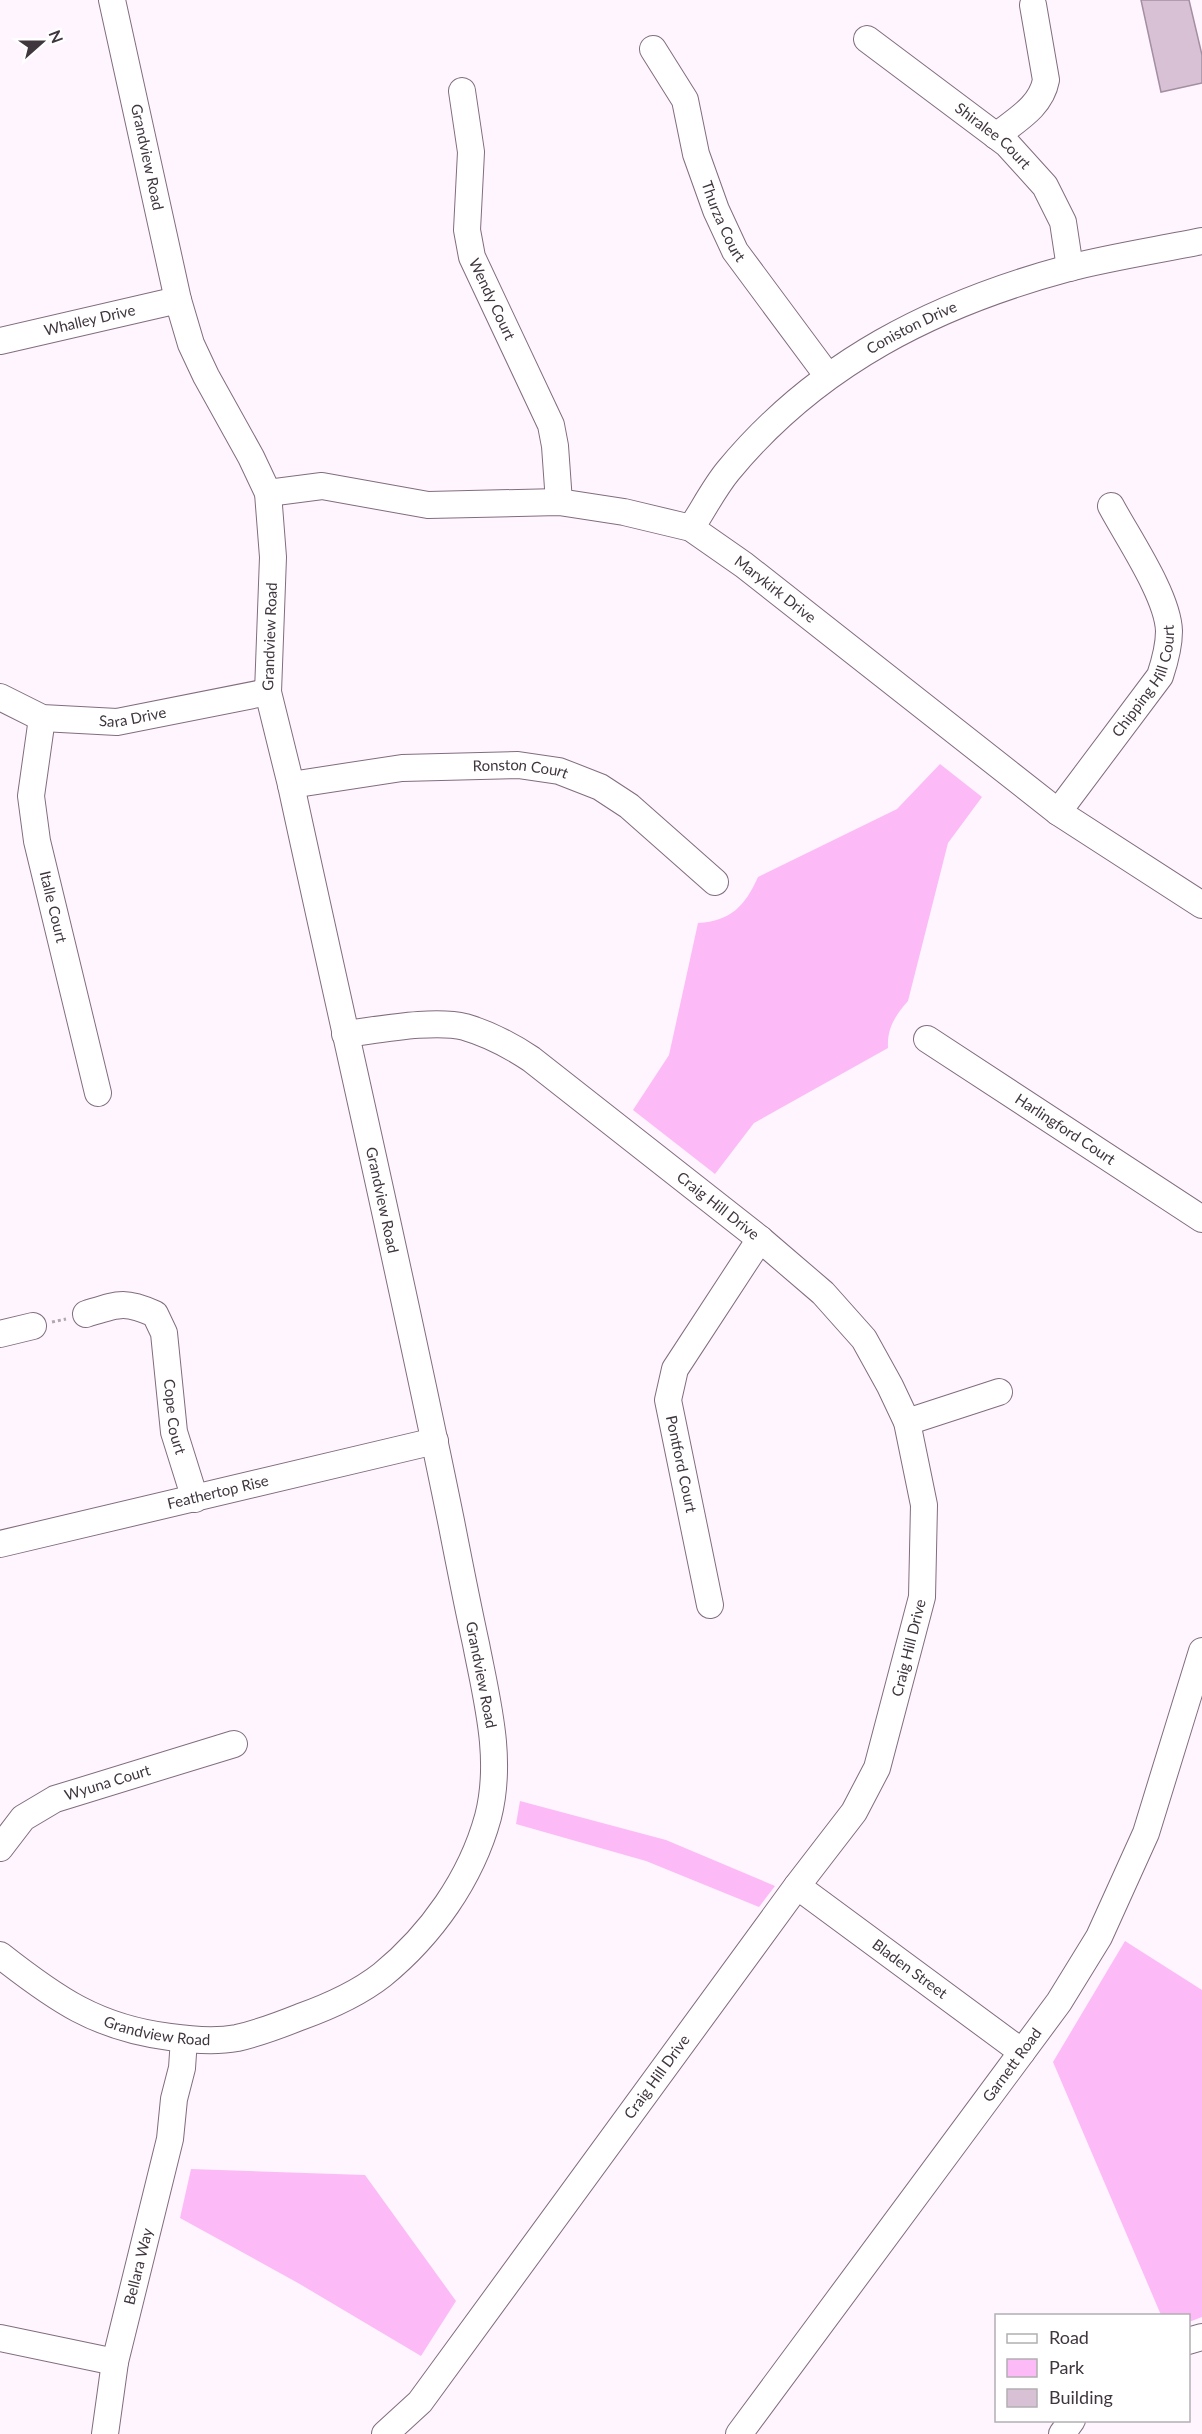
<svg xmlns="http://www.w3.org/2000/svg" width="1202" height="2434" font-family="Lato,sans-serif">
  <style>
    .green { fill: #fcbbf7 }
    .building { fill: #d8c1d5; stroke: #a48ea2; stroke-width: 1.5 }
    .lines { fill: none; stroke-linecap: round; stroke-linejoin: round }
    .minor-casing { stroke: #816d7f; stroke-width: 28 }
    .path { stroke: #b0a7af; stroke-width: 3; stroke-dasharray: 3 3; stroke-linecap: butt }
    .minor { stroke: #fff; stroke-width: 26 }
    .labels { text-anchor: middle; stroke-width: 6; stroke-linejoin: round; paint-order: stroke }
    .street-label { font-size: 15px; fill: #3f363e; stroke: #fff }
  </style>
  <rect width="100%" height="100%" fill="#fff5fe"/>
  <!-- green -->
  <path class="green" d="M 940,764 L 982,797 L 948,843 L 908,1001 C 895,1016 887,1028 888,1048 L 754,1123 L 715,1174 L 633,1110 L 669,1055 L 698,923 C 731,921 745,906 758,877 L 897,809 Z
    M 520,1801 L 666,1840 L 775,1886 L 759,1907 L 646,1861 L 516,1824 Z
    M 1125,1941 L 1202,1990 L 1202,2317 L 1189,2322 L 1188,2316 L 1161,2315 L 1053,2062 Z
    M 191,2169 L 365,2175 L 456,2301 L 421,2356 L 298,2283 L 180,2218 Z"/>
  <!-- building -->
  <path class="building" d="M 1141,0 L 1189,0 L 1202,55 L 1202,83 L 1161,92 Z"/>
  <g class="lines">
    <defs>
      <g id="minor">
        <path id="s1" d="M 867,39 L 1007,144 L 1045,186 L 1063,222 L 1070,268"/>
        <path id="s2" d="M 653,49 L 685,100 L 696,154 L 716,210 L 735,251 L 827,375"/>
        <path id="s3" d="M 462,91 L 471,152 L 467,230 L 472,257 L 551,425 L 555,446 L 559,502"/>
        <path d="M 996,136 C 1016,120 1041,107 1046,80 L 1033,5"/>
        <path id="s4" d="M 0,341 L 178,300"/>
        <path id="s5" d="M 268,493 L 322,486 L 428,505 L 559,502 L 624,512 L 691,528 L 744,565 L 1058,812 L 1202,905"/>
        <path id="s6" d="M 691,528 C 703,510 714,488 728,471 C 817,363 935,304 1069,268 C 1112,257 1158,250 1202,241"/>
        <path id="s7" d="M 0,697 L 42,718 L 117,722 L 268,692"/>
        <path id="s8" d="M 42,718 L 31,796 L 37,841 L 98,1093"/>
        <path id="s9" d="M 291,785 L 402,768 L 518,765 L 559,771 L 600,787 L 629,806 L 715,882"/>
        <path id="s10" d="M 1058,812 L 1160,676 C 1165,661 1169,647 1169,631 C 1168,596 1128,538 1111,506"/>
        <path id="s11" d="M 345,1034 C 378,1030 434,1019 465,1027 C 489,1034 510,1045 531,1059 L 760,1239 L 823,1293 L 864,1339 L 890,1386 L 907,1422 L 924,1505 L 922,1597 L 877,1768 L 854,1812 L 797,1886 L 420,2402 L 385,2434"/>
        <path id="s12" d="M 927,1039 L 1202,1219"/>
        <path id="s13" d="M 86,1314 C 118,1304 124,1300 155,1314 L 164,1333 L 174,1432 L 195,1499"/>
        <path d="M 0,1334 L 33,1326"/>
        <path d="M 907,1422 L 999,1392"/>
        <path id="s14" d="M 0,1544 L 435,1441"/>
        <path d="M 710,1605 L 668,1400 L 675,1369 L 760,1239"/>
        <path id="s15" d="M 0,1848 L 23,1818 L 55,1799 L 234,1744"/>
        <path id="s16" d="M 797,1886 L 1022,2052"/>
        <path id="s17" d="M 0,1955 C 56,1999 97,2028 170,2037 C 191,2040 216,2042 237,2038 C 259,2033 280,2025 300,2017 C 328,2007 359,1993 382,1975 C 431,1935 471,1879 488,1817 C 503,1759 487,1701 476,1644 C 467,1603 459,1562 451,1521 C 401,1275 344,1030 291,785 L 268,692 L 273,557 L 268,493 L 251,457 L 206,376 L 191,344 L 178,300 L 112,0"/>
        <path d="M 0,2338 L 115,2362"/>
        <path d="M 1188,2341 L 1202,2337"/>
        <path id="s18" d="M 105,2434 L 115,2362 L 170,2139 L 174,2099 L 182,2068 L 184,2039"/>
        <path id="s19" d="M 739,2434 L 1059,2002 L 1099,1937 L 1146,1833 L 1202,1651"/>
        <path d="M 1062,2434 L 1072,2420"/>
      </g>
    </defs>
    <!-- minor casing -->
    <use href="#minor" class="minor-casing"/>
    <!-- path -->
    <path class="path" d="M 52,1322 L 66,1319"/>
    <!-- minor -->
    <use href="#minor" class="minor"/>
  </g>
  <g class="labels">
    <!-- street labels -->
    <g class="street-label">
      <text dy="5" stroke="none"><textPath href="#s1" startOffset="159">Shiralee Court</textPath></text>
      <text transform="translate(147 157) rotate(78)" y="5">Grandview Road</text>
      <text dy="5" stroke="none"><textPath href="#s2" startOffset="188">Thurza Court</textPath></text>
      <text dy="5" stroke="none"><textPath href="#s3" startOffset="214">Wendy Court</textPath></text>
      <text dy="5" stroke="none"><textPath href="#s4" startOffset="92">Whalley Drive</textPath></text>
      <text dy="5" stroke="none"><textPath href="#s6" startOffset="303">Coniston Drive</textPath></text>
      <text dy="5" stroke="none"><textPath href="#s5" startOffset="532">Marykirk Drive</textPath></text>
      <text dy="5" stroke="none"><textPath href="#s17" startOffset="1816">Grandview Road</textPath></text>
      <text dy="5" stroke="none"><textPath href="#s10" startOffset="159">Chipping Hill Court</textPath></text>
      <text dy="5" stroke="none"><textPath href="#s7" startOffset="138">Sara Drive</textPath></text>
      <text dy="5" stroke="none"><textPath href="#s9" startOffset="231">Ronston Court</textPath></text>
      <text dy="5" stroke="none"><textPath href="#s8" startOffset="192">Italle Court</textPath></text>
      <text dy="5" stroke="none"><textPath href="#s12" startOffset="165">Harlingford Court</textPath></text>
      <text transform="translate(382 1200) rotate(78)" y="5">Grandview Road</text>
      <text dy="5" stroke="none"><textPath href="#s11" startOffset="432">Craig Hill Drive</textPath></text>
      <text dy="5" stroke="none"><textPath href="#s13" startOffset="177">Cope Court</textPath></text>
      <text transform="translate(681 1464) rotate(78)" y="5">Pontford Court</text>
      <text dy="5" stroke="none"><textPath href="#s14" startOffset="224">Feathertop Rise</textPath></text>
      <text transform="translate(909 1648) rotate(-76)" y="5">Craig Hill Drive</text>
      <text transform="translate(481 1675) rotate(79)" y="5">Grandview Road</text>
      <text dy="5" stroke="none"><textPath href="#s15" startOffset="130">Wyuna Court</textPath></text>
      <text dy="5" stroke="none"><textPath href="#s16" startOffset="140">Bladen Street</textPath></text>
      <text dy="5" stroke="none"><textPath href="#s17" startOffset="178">Grandview Road</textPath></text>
      <text dy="5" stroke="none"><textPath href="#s19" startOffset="459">Garnett Road</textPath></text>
      <text transform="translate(657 2077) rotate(-54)" y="5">Craig Hill Drive</text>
      <text dy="5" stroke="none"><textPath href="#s18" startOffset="171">Bellara Way</textPath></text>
    </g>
  </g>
  <!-- legend -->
  <rect x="995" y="2314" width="195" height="108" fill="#ffffff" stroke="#b2afb2" stroke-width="1.5"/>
  <rect x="1007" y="2334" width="30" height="9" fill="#ffffff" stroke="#b2afb2" stroke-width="1.5"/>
  <text x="1049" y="2344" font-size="18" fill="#3f363e">Road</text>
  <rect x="1007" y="2359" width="30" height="18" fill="#fcbbf7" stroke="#b2afb2" stroke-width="1.5"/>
  <text x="1049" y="2374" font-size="18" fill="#3f363e">Park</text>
  <rect x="1007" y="2389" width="30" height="18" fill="#d8c1d5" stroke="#b2afb2" stroke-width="1.5"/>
  <text x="1049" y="2404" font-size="18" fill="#3f363e">Building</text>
  <!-- north arrow -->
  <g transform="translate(42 42) rotate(69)" stroke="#ffffff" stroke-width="4.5" paint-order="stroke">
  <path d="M0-4.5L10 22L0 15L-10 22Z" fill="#3f363e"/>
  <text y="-9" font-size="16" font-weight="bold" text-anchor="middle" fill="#3f363e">N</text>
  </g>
</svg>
